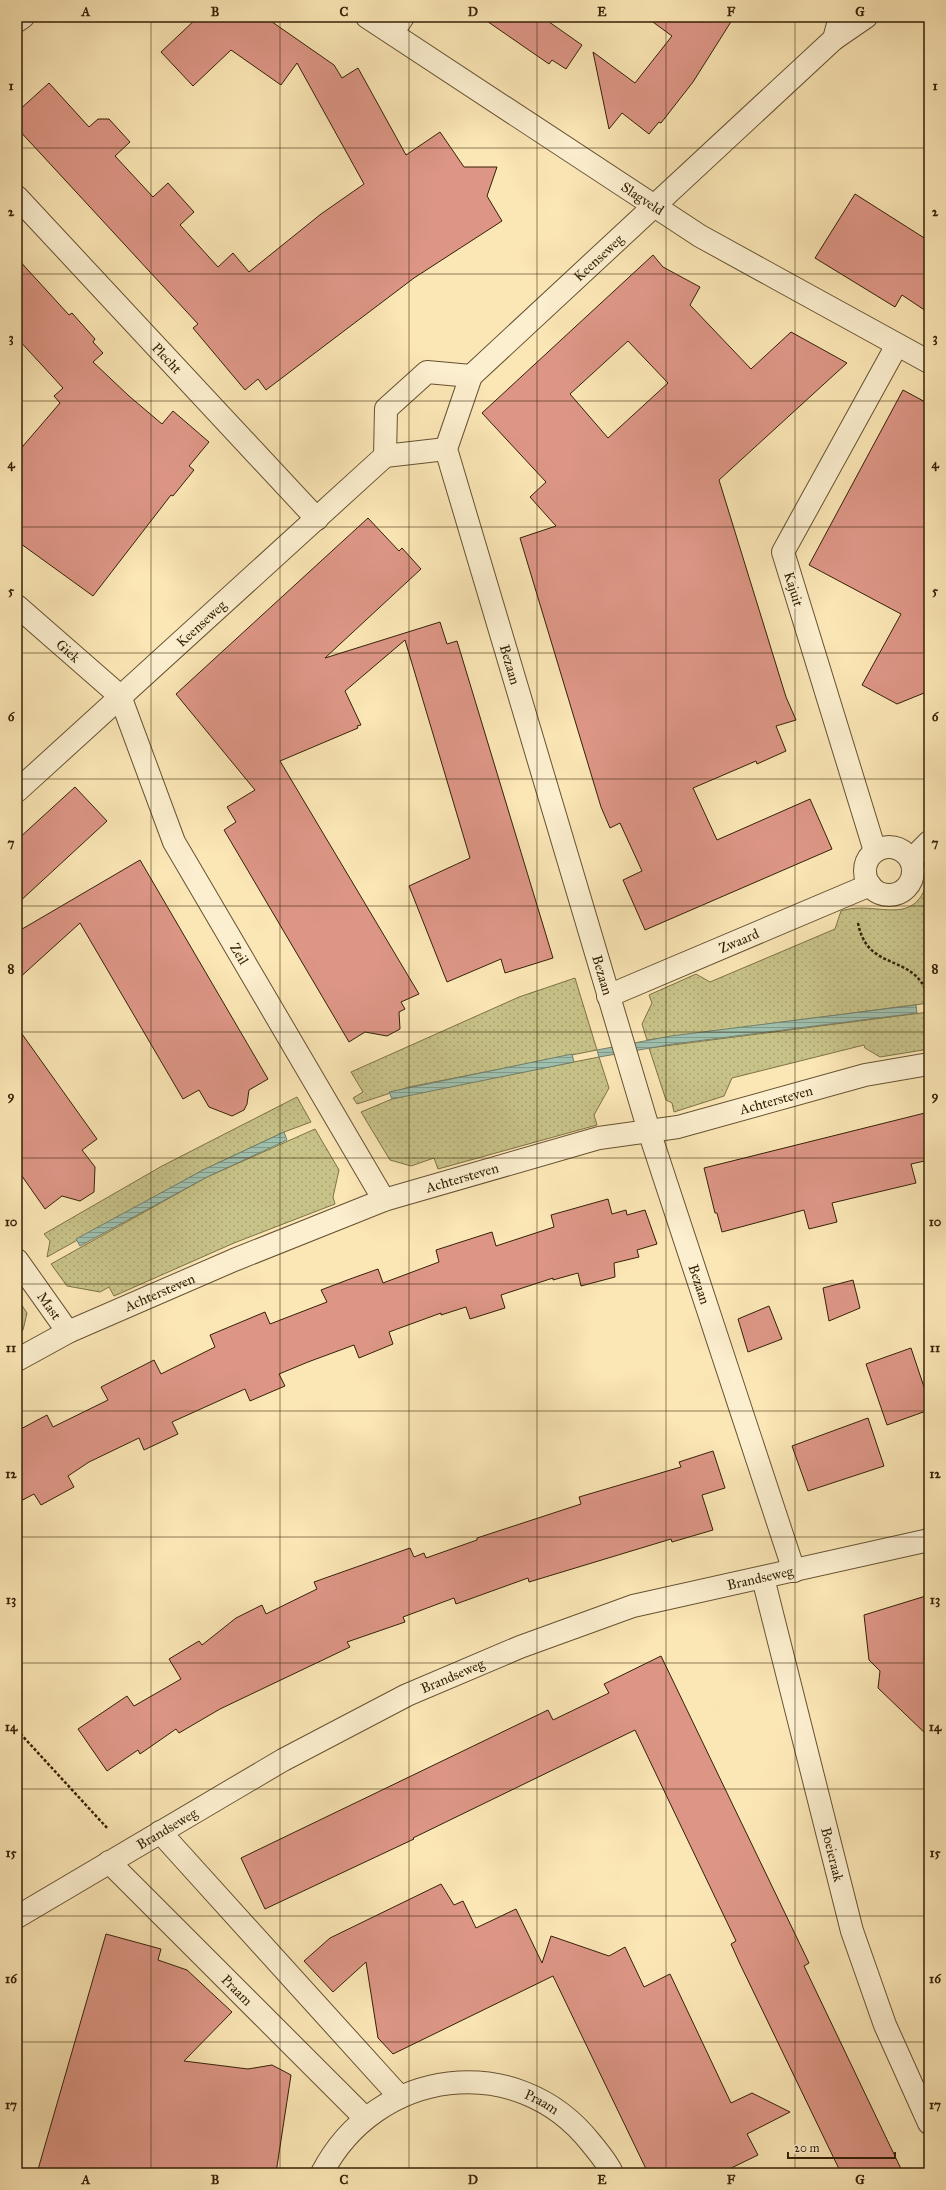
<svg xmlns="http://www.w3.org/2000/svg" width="946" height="2190" font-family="'IM FELL Great Primer',serif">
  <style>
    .grass { fill: url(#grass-dots); stroke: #7e7247 }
    .water { fill: url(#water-rules); stroke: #74806b }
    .building { fill: #dd9686; stroke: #342106; fill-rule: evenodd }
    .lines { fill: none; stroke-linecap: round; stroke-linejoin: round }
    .minor-casing { stroke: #665232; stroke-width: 24 }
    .path { stroke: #342106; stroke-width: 2.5; stroke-dasharray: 3 2; stroke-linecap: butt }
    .minor { stroke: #fcefcf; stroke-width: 22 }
    .grid { fill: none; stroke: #342106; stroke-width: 1; stroke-opacity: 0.55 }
    .labels { text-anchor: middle; stroke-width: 3; stroke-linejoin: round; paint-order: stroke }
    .street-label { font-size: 14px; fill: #342106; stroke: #fcefcf }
    .neatline { fill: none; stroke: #342106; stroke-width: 1.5 }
    .grid-label { font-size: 13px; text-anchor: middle; font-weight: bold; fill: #342106 }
  </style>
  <defs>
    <pattern id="grass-dots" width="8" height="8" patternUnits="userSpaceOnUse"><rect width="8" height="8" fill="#c7c288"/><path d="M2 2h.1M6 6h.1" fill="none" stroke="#aca674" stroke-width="1.8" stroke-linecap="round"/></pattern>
    <pattern id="water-rules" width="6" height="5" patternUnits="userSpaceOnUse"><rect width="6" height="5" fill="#9fc0ae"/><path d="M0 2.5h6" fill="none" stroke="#829c8c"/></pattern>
  </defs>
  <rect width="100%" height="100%" fill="#fbe6b5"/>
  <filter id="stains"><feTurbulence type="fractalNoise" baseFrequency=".005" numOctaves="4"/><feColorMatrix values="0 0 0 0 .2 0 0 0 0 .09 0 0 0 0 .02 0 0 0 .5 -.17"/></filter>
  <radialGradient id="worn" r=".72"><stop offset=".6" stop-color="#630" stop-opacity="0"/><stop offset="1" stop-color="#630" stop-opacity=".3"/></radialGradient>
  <!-- grass -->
  <path class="grass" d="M 929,875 L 929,1003 L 647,1040 L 642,1024 L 652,1003 L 649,995 L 696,974 L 710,982 L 835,929 L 841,911 C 877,899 917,932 929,875 Z
    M 575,978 L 597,1050 L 409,1087 L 357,1104 L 353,1098 L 363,1092 L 351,1072 L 519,997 Z
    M 929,1012 L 929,1049 L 880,1057 L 865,1048 L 864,1045 L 732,1078 L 724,1096 L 674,1112 L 672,1103 L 666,1100 L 649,1048 Z
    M 599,1057 L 609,1088 L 594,1115 L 597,1125 L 438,1169 L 434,1158 L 411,1166 L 390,1160 L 361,1112 L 392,1099 L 412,1094 Z
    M 297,1097 L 311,1122 L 284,1132 L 203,1170 L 47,1257 L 50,1241 L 44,1234 L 162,1166 Z
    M 315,1129 L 339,1170 L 333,1197 L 335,1204 L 234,1243 L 114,1296 L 109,1287 L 100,1292 L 67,1286 L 51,1264 L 207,1177 Z
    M 17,1298 L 27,1313 L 23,1330 L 17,1332 Z"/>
  <!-- water -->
  <path class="water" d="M 916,1005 L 917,1013 L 673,1044 L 599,1057 L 597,1050 L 671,1036 Z
    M 572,1054 L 574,1062 L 392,1099 L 389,1092 Z
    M 284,1132 L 287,1140 L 207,1177 L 80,1246 L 76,1239 L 203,1170 Z"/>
  <!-- building -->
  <path class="building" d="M 198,17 L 265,17 L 334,65 L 342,78 L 358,68 L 406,155 L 440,132 L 464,167 L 497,167 L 487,196 L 502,221 L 414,278 L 266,390 L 258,379 L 245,390 L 193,328 L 198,324 L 17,128 L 17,112 L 49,83 L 89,127 L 98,119 L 109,119 L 130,142 L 115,156 L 153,197 L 168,183 L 194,212 L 180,225 L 218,267 L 233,253 L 249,272 L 321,214 L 364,184 L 297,63 L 281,85 L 231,50 L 193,86 L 161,52 Z
    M 481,17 L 542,17 L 582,45 L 566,69 L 552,60 L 549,64 Z
    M 646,17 L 734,17 L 693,82 L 661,123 L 659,122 L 649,134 L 622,113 L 609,129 L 593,52 L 635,83 L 672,36 Z
    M 855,194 L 929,241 L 929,313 L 902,295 L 895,307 L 815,258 Z
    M 653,255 L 663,267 L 700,287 L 690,305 L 751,369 L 791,332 L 847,363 L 719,480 L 786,697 L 796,720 L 776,726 L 786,751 L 757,764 L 756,761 L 693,788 L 717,840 L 810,799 L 832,849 L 645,930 L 623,880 L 642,871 L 620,823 L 610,828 L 601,807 L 520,538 L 556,526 L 530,497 L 546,482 L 482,413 ZM 628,341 L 668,383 L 608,438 L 570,394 Z
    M 17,258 L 69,315 L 72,313 L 95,339 L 93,342 L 103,353 L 93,362 L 129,396 L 162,424 L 173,411 L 209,442 L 189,466 L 194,470 L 173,496 L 171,495 L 93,596 L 17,541 L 17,453 L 60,403 L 54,396 L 63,388 L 17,338 Z
    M 903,390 L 929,404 L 929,691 L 897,704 L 862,685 L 901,614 L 809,565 Z
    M 368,518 L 399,551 L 402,548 L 421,569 L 325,658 L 440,622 L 447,644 L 457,641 L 553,958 L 505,973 L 501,959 L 447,982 L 409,886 L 470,858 L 405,640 L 345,691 L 361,725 L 357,726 L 358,728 L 280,761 L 419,994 L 401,1002 L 405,1009 L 399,1012 L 400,1029 L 387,1036 L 365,1032 L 349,1042 L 224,830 L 236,822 L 227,807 L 255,790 L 176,694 Z
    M 75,787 L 107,821 L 17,904 L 17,840 Z
    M 140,860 L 268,1079 L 249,1090 L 247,1104 L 244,1110 L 232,1116 L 209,1107 L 199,1090 L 183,1099 L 80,923 L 17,980 L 17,932 Z
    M 17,1027 L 97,1139 L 82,1150 L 95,1167 L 94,1192 L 80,1201 L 62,1196 L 45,1209 L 17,1169 Z
    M 929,1112 L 929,1160 L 911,1164 L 916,1183 L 832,1203 L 837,1222 L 809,1229 L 804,1210 L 722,1232 L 717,1213 L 715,1213 L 704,1168 Z
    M 608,1199 L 612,1214 L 626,1210 L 627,1215 L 645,1210 L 657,1244 L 637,1250 L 639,1257 L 614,1263 L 615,1277 L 581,1286 L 578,1273 L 553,1280 L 553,1278 L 501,1295 L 505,1308 L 470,1319 L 466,1307 L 441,1315 L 441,1313 L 389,1332 L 393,1344 L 359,1358 L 354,1345 L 308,1362 L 279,1374 L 285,1386 L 250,1401 L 245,1389 L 172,1422 L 178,1434 L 144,1450 L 139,1438 L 89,1462 L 68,1476 L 74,1487 L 41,1505 L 34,1494 L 17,1503 L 17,1431 L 47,1415 L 53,1427 L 108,1400 L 101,1387 L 154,1360 L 161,1374 L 215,1347 L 210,1335 L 265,1312 L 270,1324 L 327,1302 L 321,1290 L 350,1279 L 378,1269 L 383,1283 L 439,1262 L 436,1250 L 492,1232 L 496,1246 L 554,1227 L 551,1215 Z
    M 853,1280 L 860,1308 L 829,1321 L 823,1288 Z
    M 769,1306 L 782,1339 L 748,1352 L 738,1319 Z
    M 911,1348 L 929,1402 L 929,1410 L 887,1425 L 866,1364 Z
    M 868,1418 L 884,1466 L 808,1491 L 792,1446 Z
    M 713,1451 L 725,1488 L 702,1495 L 713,1530 L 672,1542 L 671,1539 L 529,1582 L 528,1578 L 456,1604 L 454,1598 L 403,1617 L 405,1622 L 347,1642 L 350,1647 L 220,1709 L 179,1733 L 176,1729 L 140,1754 L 138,1750 L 107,1771 L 78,1729 L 127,1696 L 134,1706 L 181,1679 L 169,1659 L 199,1641 L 202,1645 L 236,1618 L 262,1605 L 266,1614 L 317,1589 L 314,1582 L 410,1548 L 414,1557 L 424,1553 L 426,1558 L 477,1540 L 477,1538 L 581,1504 L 579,1497 L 681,1467 L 679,1462 Z
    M 929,1595 L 929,1737 L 878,1688 L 880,1671 L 869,1660 L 864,1615 Z
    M 661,1656 L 809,1963 L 804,1966 L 903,2173 L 841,2173 L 740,1964 L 731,1944 L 736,1941 L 635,1730 L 413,1838 L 414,1839 L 265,1909 L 241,1858 L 548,1710 L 553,1720 L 609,1693 L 604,1684 Z
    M 441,1884 L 454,1905 L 463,1901 L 476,1928 L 516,1909 L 542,1963 L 551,1936 L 609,1956 L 625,1947 L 644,1987 L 670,1974 L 731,2103 L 752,2093 L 790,2112 L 747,2134 L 758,2155 L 721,2173 L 648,2173 L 553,1976 L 393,2054 L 378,2038 L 366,1962 L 333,1992 L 304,1961 L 330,1938 Z
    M 106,1934 L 161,1949 L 158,1960 L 187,1970 L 232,2012 L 184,2061 L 248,2069 L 272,2065 L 291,2075 L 276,2173 L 37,2173 Z"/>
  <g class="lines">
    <defs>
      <g id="minor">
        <path id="s1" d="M 367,17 L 700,236 L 929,362"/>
        <path d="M 17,21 L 23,17"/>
        <path d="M 392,33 L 403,17"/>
        <path d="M 834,39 L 866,17"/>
        <path id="s2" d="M 17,197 L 317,519"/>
        <path id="s3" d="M 471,376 L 446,449 L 649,1131 L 794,1571"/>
        <path d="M 385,456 L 446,449"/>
        <path id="s4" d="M 17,606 L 120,696 L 174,842 L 384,1200"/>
        <path id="s5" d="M 17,791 L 385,456 L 386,409 L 427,372 L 471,376 L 834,39 L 840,17"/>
        <circle cx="889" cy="871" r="24"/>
        <path d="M 875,851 L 783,552 L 897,345"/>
        <path d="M 911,860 L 929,842"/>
        <path id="s6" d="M 608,996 L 870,885"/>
        <path id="s7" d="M 17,1260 L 68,1332"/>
        <path id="s8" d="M 17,1360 L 68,1332 L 234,1260 L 384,1200 L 599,1138 L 678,1127 L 865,1075 L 929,1064"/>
        <path id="s9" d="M 763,1578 L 852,1931 L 885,2025 L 929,2123"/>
        <path d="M 160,1832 L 399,2096"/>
        <path id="s10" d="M 109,1862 L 365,2118"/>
        <path id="s11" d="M 17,1917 L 283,1760 L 407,1695 L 520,1647 L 633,1606 L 929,1540"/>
        <path id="s12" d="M 322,2173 C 376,2068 517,2049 591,2143 C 599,2153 607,2162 612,2173"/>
      </g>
    </defs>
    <!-- minor casing -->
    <use href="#minor" class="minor-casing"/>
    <!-- path -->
    <path class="path" d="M 858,923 C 867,970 907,954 925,988 C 928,995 928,1005 929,1012
      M 17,1730 L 108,1829"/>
    <!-- minor -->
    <use href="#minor" class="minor"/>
  </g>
  <!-- grid -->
  <path class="grid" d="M 151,17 L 151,2173M 280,17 L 280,2173M 409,17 L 409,2173M 537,17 L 537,2173M 666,17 L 666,2173M 795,17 L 795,2173M 17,148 L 929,148M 17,274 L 929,274M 17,401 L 929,401M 17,527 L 929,527M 17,653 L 929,653M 17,779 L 929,779M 17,906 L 929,906M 17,1032 L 929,1032M 17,1158 L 929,1158M 17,1284 L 929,1284M 17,1411 L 929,1411M 17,1537 L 929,1537M 17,1663 L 929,1663M 17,1789 L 929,1789M 17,1916 L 929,1916M 17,2042 L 929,2042"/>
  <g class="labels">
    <!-- street labels -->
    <g class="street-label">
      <text dy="5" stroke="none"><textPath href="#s1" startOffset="330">Slagveld</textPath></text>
      <text dy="5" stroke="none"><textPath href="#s5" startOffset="818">Keenseweg</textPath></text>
      <text dy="5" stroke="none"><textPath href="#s2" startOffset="220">Plecht</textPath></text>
      <text transform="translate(794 589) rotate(73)" y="5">Kajuit</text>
      <text dy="5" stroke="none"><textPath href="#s5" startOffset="249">Keenseweg</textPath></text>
      <text dy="5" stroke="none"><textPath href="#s4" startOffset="68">Giek</textPath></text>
      <text dy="5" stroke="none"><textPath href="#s3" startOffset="302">Bezaan</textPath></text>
      <text dy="5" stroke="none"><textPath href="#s6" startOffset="142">Zwaard</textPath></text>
      <text dy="5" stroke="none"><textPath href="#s4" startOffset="422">Zeil</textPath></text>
      <text dy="5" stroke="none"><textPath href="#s3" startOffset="626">Bezaan</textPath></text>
      <text dy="5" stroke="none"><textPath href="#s8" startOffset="806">Achtersteven</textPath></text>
      <text dy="5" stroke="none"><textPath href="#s8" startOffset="482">Achtersteven</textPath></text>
      <text dy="5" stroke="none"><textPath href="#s3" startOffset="950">Bezaan</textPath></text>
      <text dy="5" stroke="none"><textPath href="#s8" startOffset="158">Achtersteven</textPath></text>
      <text dy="5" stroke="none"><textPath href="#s7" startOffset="56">Mast</textPath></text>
      <text dy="5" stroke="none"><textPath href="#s11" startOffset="822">Brandseweg</textPath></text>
      <text dy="5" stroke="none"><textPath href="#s11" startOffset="498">Brandseweg</textPath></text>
      <text dy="5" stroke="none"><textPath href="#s11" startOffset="174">Brandseweg</textPath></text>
      <text dy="5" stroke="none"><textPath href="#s9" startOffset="285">Boeieraak</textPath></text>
      <text dy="5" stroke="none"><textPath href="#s10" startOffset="181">Praam</textPath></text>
      <text dy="5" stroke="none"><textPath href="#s12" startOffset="258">Praam</textPath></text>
    </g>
  </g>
  <!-- margin -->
  <rect width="946" height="2190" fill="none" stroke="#fbe6b5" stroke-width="44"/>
  <!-- scale -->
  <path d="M788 2152v6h107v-6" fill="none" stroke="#342106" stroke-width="2"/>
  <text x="794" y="2152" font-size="12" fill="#342106" stroke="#fcefcf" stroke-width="3" paint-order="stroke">20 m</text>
  <rect x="22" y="22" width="902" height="2146" class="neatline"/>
  <g class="grid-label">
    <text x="86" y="16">A</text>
    <text x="215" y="16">B</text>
    <text x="344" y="16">C</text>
    <text x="473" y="16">D</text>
    <text x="602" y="16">E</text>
    <text x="731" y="16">F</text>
    <text x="860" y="16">G</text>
    <text x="11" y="90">1</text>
    <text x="935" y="90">1</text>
    <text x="11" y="216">2</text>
    <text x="935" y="216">2</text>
    <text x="11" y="342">3</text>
    <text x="935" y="342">3</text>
    <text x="11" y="468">4</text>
    <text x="935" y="468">4</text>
    <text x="11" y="595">5</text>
    <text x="935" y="595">5</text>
    <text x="11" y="721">6</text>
    <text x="935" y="721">6</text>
    <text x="11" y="847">7</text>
    <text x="935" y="847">7</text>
    <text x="11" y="973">8</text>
    <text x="935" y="973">8</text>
    <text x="11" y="1100">9</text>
    <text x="935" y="1100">9</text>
    <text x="11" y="1226">10</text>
    <text x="935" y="1226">10</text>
    <text x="11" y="1352">11</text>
    <text x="935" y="1352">11</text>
    <text x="11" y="1478">12</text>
    <text x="935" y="1478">12</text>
    <text x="11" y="1604">13</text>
    <text x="935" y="1604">13</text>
    <text x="11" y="1731">14</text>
    <text x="935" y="1731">14</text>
    <text x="11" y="1857">15</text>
    <text x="935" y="1857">15</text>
    <text x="11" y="1983">16</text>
    <text x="935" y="1983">16</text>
    <text x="11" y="2109">17</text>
    <text x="935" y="2109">17</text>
    <text x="86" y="2184">A</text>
    <text x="215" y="2184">B</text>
    <text x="344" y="2184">C</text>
    <text x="473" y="2184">D</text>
    <text x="602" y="2184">E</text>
    <text x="731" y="2184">F</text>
    <text x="860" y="2184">G</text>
  </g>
  <rect width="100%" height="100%" filter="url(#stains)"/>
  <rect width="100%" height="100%" fill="url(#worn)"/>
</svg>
